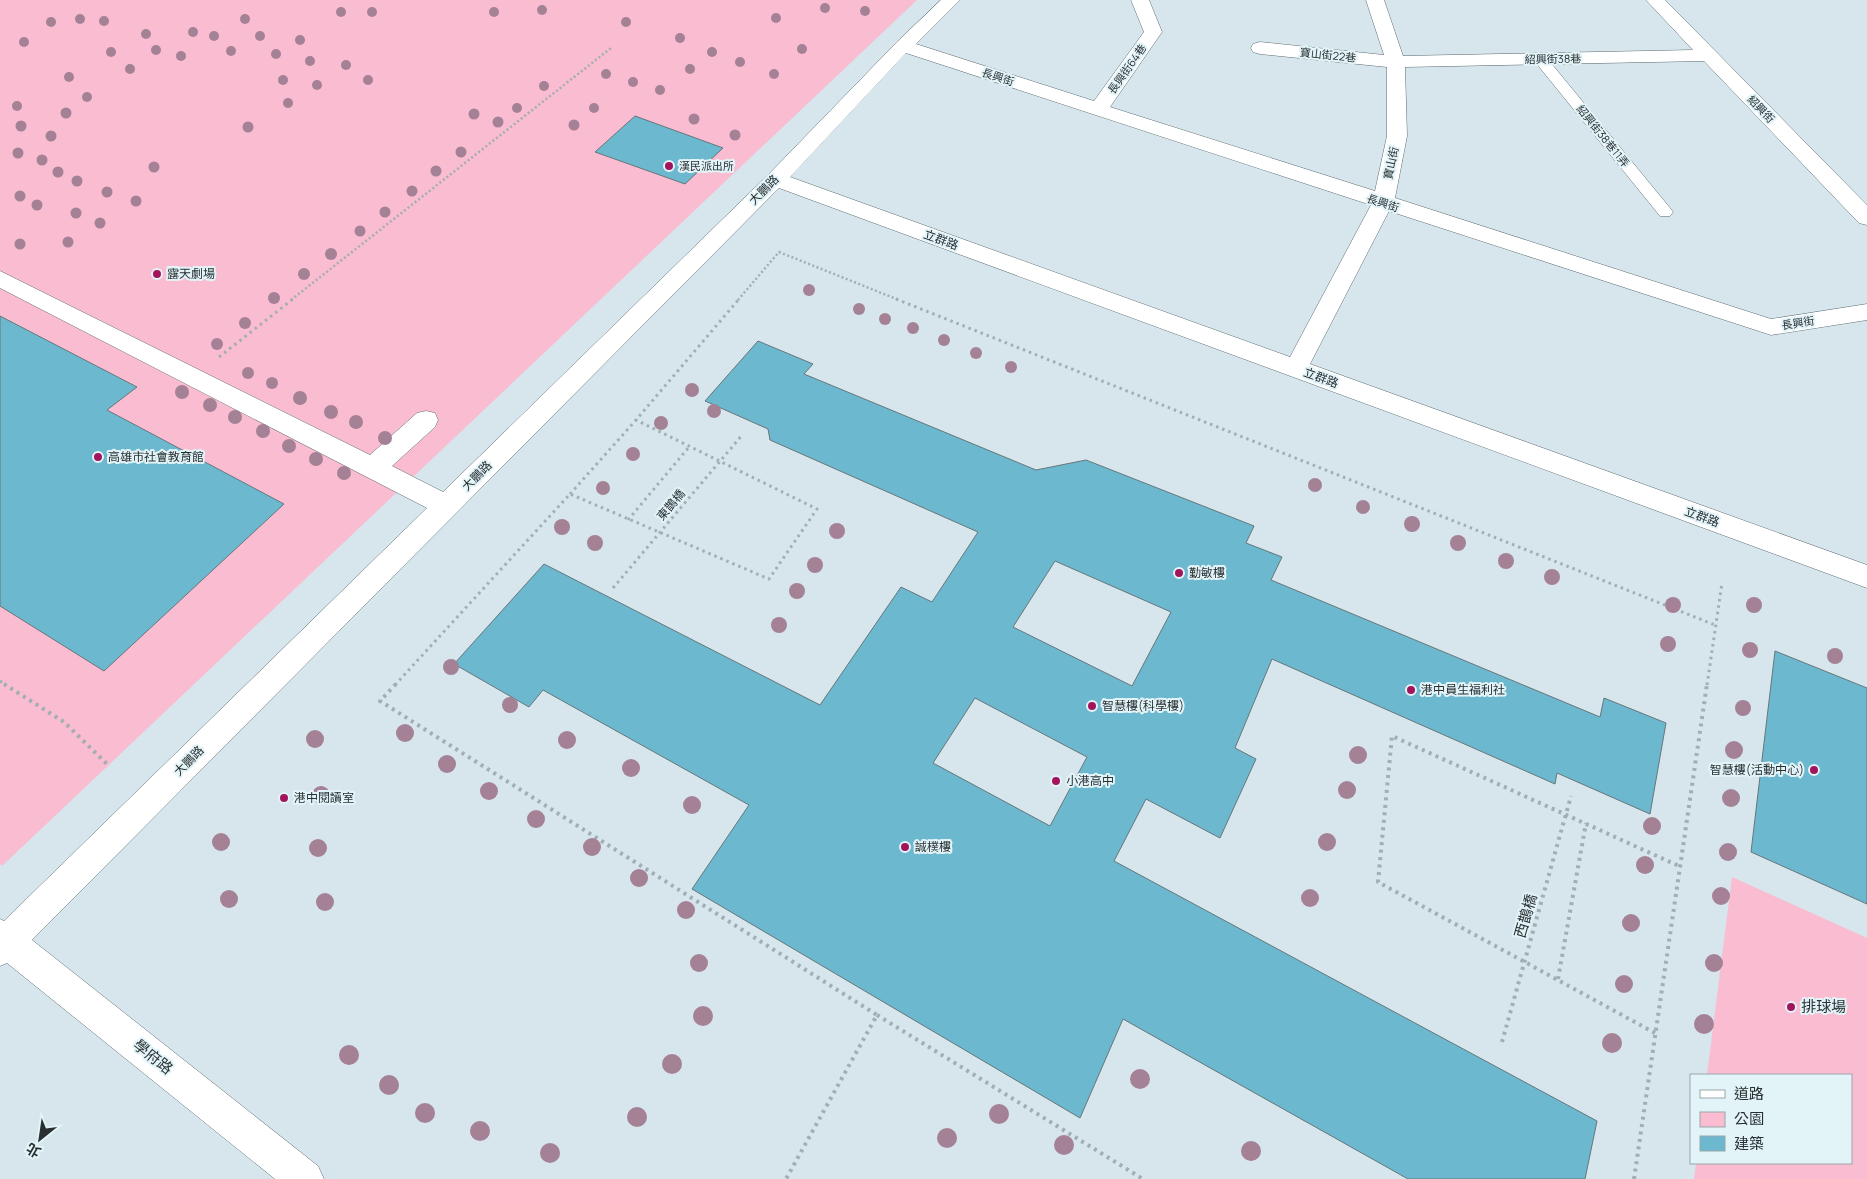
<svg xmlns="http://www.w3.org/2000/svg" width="1867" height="1179" font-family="Manrope,'Noto Sans TC',sans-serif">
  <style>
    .green { fill: #f9bcd0 }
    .building { fill: #6bb8cf; stroke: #67767b; fill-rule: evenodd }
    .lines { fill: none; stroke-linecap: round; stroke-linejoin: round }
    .lane-casing { stroke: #5e6d72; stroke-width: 1 }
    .street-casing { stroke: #5e6d72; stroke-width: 1 }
    .path-far2 { stroke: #a1aeb3; stroke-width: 2.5; stroke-dasharray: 2 2.5; stroke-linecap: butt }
    .path-far1 { stroke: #a1aeb3; stroke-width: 3; stroke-dasharray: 2.5 4; stroke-linecap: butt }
    .path { stroke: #a1aeb3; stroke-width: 4; stroke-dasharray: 3 4.5; stroke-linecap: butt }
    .lane { fill: #fff; fill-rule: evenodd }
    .street { fill: #fff; fill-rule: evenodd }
    .path-bridge-far1 { stroke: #a1aeb3; stroke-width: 3; stroke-dasharray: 2.5 4; stroke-linecap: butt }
    .path-bridge { stroke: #a1aeb3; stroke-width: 4; stroke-dasharray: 3 4.5; stroke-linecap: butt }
    .tree { fill: #a48195 }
    .poi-dot { fill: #a2155d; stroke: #e3f4f9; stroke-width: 2 }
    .labels { text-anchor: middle; stroke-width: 4; stroke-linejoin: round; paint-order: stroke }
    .far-street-label { font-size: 11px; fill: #293032; stroke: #e3f4f9 }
    .far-poi-label { font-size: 11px; fill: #293032; stroke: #e3f4f9; text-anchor: start }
    .street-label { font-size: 12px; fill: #293032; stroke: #e3f4f9 }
    .poi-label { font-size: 12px; fill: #293032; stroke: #e3f4f9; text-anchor: start }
    .near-street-label { font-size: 15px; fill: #293032; stroke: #e3f4f9 }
    .near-poi-label { font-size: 15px; fill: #293032; stroke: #e3f4f9; text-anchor: start }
  </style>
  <rect width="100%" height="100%" fill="#d6e6ec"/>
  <!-- green -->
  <path class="green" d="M 0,0 L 917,0 L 2,866 L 0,864 Z
    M 1732,877 L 1867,938 L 1867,1179 L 1694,1179 L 1696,1163 L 1851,1163 L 1851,1075 L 1707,1075 Z"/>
  <!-- building -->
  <path class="building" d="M 635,116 L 723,148 L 685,184 L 595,152 Z
    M 0,316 L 137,387 L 107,410 L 284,504 L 104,671 L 0,606 Z
    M 758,341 L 813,364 L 804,374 L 1036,470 L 1086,460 L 1254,526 L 1246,543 L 1282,557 L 1271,580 L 1600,717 L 1604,698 L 1666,723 L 1650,814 L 1557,773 L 1555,784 L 1272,659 L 1235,748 L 1256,759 L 1220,838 L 1146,799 L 1114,861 L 1597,1121 L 1585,1179 L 1408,1179 L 1123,1019 L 1080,1118 L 692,889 L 749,805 L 543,690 L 529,707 L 454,664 L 544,564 L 820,705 L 901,587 L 932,602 L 978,532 L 770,440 L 768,429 L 705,401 ZM 1055,561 L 1171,612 L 1132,686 L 1013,627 ZM 975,698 L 1087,757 L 1050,826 L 933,763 Z
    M 1775,651 L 1867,688 L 1867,904 L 1751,852 Z"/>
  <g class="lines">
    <defs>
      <path id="lane" d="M 1541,56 L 1546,57 L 1670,208 L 1673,212 L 1670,216 L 1660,216 L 1536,63 L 1534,60 Z"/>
      <path id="street" d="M 941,0 L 960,0 L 916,44 L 1094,101 L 1144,32 L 1131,0 L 1149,0 L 1162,32 L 1110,107 L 1375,191 L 1387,136 L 1387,67 L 1260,54 L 1253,52 L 1251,48 L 1253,44 L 1260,42 L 1384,55 L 1366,0 L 1384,0 L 1403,56 L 1693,50 L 1646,0 L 1665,0 L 1867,205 L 1867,225 L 1859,223 L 1704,61 L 1405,67 L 1407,136 L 1395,198 L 1771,319 L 1867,304 L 1867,320 L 1771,335 L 1389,211 L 1310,364 L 1867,565 L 1867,588 L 779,188 L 32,940 L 318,1166 L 324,1179 L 275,1179 L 7,963 L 0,966 L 0,919 L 4,921 L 427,508 L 0,288 L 0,271 L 370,455 L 417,413 L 426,411 L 435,413 L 438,420 L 435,427 L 392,466 L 443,492 L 769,174 L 897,42 ZM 906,53 L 1371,205 L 1290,357 L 790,177 Z"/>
    </defs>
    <!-- lane casing -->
    <use href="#lane" class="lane-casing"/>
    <!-- street casing -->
    <use href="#street" class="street-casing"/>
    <!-- path-far2 -->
    <path class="path-far2" d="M 291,300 L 611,48
      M 738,300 L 779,252 L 899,300"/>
    <!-- path-far1 -->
    <path class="path-far1" d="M 896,299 L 1715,625
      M 219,357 L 293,299
      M 570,494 L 636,420
      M 628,520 L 689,447
      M 0,681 L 6,685
      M 395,685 L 570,494 L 769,579 L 817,509 L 636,420 L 739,299
      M 1707,685 L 1722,583"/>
    <!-- path -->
    <path class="path" d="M 4,684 L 64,722 L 108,765
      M 396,684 L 380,701 L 877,1015 L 786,1179
      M 1558,979 L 1586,823
      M 877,1015 L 1143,1179
      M 1655,1033 L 1378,882 L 1392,736 L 1679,866
      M 1634,1179 L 1707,684"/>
    <!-- lane -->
    <use href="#lane" class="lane"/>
    <!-- street -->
    <use href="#street" class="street"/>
    <!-- path-bridge-far1 -->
    <path class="path-bridge-far1" d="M 613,588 L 743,434"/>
    <!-- path-bridge -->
    <path class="path-bridge" d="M 1502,1042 L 1571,796"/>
  </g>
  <!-- trees -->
  <g class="tree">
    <circle cx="825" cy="8" r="5"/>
    <circle cx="542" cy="10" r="5"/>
    <circle cx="865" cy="11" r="5"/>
    <circle cx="341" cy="12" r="5"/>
    <circle cx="372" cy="12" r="5"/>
    <circle cx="494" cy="12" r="5"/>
    <circle cx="776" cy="18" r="5"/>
    <circle cx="80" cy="19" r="5"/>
    <circle cx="245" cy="19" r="5"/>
    <circle cx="104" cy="21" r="5"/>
    <circle cx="51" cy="22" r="5"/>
    <circle cx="626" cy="22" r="5"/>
    <circle cx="193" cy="32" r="5"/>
    <circle cx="146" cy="34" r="5"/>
    <circle cx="214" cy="36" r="5"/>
    <circle cx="260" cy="36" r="5"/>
    <circle cx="680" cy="38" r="5"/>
    <circle cx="300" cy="40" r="5"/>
    <circle cx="24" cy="42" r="5"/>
    <circle cx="802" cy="49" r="5"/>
    <circle cx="156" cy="50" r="5"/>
    <circle cx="231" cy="51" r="5"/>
    <circle cx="111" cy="52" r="5"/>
    <circle cx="712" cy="52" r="5"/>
    <circle cx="276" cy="54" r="5"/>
    <circle cx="181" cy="56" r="5"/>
    <circle cx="310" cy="61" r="5"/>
    <circle cx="740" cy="62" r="5"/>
    <circle cx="346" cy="65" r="5"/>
    <circle cx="130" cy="69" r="5"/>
    <circle cx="690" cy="69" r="5"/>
    <circle cx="606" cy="74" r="5"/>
    <circle cx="774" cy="74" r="5"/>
    <circle cx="69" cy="77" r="5"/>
    <circle cx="283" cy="80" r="5"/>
    <circle cx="368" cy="80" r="5"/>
    <circle cx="633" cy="82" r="5"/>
    <circle cx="317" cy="85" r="5"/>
    <circle cx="544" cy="86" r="5"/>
    <circle cx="660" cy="90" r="5"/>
    <circle cx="87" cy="97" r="5"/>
    <circle cx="288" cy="103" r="5"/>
    <circle cx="17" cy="106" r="5"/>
    <circle cx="517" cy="108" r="5"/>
    <circle cx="594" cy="108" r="5"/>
    <circle cx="66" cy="113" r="5.5"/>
    <circle cx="474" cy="114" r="5.5"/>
    <circle cx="694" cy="119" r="5.5"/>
    <circle cx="498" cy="122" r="5.5"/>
    <circle cx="574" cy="125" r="5.5"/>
    <circle cx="21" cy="126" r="5.5"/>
    <circle cx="248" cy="127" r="5.5"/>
    <circle cx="735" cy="135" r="5.5"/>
    <circle cx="51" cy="136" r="5.5"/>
    <circle cx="461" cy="152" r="5.5"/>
    <circle cx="18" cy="153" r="5.5"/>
    <circle cx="42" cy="160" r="5.5"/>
    <circle cx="154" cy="167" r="5.5"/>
    <circle cx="436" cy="171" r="5.5"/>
    <circle cx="58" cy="172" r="5.5"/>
    <circle cx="77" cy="181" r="5.5"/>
    <circle cx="412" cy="191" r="5.5"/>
    <circle cx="107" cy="192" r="5.5"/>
    <circle cx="20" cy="196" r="5.5"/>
    <circle cx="136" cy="201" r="5.5"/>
    <circle cx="37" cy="205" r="5.5"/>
    <circle cx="385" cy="212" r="5.5"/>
    <circle cx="76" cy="213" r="5.5"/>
    <circle cx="100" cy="223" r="5.5"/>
    <circle cx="360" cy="231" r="5.5"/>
    <circle cx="68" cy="242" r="5.5"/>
    <circle cx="20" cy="244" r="5.5"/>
    <circle cx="331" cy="254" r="6"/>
    <circle cx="304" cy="274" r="6"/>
    <circle cx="809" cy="290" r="6"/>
    <circle cx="274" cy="298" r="6"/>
    <circle cx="859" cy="309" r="6"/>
    <circle cx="885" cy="319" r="6"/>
    <circle cx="245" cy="323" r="6"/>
    <circle cx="913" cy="328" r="6"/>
    <circle cx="944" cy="340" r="6"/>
    <circle cx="217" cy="344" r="6"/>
    <circle cx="976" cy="353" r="6"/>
    <circle cx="1011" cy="367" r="6"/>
    <circle cx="248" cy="373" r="6"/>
    <circle cx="272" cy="383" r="6"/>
    <circle cx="692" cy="390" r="7"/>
    <circle cx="182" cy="392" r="7"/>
    <circle cx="300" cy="398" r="7"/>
    <circle cx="210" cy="405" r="7"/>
    <circle cx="714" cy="411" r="7"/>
    <circle cx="331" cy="412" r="7"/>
    <circle cx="235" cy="417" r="7"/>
    <circle cx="356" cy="422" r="7"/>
    <circle cx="661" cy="423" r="7"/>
    <circle cx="263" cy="431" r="7"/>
    <circle cx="385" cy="438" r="7"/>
    <circle cx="289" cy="446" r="7"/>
    <circle cx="633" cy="454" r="7"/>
    <circle cx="316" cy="459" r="7"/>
    <circle cx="344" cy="473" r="7"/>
    <circle cx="1315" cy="485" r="7"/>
    <circle cx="603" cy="488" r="7"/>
    <circle cx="1363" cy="507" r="7"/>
    <circle cx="1412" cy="524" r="8"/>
    <circle cx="562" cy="527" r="8"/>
    <circle cx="837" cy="531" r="8"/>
    <circle cx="595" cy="543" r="8"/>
    <circle cx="1458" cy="543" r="8"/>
    <circle cx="1506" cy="561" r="8"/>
    <circle cx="815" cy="565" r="8"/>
    <circle cx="1552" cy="577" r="8"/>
    <circle cx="797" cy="591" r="8"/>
    <circle cx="1673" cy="605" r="8"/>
    <circle cx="1754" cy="605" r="8"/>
    <circle cx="779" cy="625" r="8"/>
    <circle cx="1668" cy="644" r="8"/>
    <circle cx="1750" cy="650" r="8"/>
    <circle cx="1835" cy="656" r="8"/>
    <circle cx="451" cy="667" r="8"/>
    <circle cx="510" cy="705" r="8"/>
    <circle cx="1743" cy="708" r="8"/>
    <circle cx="405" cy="733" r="9"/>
    <circle cx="315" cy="739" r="9"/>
    <circle cx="567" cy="740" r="9"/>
    <circle cx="1734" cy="750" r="9"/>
    <circle cx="1358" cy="755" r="9"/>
    <circle cx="447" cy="764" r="9"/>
    <circle cx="631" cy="768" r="9"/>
    <circle cx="1347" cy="790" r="9"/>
    <circle cx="489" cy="791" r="9"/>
    <circle cx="321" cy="795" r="9"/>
    <circle cx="1731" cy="798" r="9"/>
    <circle cx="692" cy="805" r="9"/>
    <circle cx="536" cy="819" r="9"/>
    <circle cx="1652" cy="826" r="9"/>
    <circle cx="221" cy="842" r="9"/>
    <circle cx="1327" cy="842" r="9"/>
    <circle cx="592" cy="847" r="9"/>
    <circle cx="318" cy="848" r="9"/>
    <circle cx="1728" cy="852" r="9"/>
    <circle cx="1645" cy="865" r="9"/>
    <circle cx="639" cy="878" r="9"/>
    <circle cx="1721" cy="896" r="9"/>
    <circle cx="1310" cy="898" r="9"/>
    <circle cx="229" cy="899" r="9"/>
    <circle cx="325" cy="902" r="9"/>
    <circle cx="686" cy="910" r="9"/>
    <circle cx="1631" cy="923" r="9"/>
    <circle cx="699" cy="963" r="9"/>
    <circle cx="1714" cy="963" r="9"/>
    <circle cx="1624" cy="984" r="9"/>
    <circle cx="703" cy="1016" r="10"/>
    <circle cx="1704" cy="1024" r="10"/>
    <circle cx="1612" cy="1043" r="10"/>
    <circle cx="349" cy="1055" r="10"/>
    <circle cx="672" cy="1064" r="10"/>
    <circle cx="1140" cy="1079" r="10"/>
    <circle cx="389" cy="1085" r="10"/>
    <circle cx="425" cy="1113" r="10"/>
    <circle cx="999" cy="1114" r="10"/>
    <circle cx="637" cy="1117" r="10"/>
    <circle cx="480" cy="1131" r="10"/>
    <circle cx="947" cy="1138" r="10"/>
    <circle cx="1064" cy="1145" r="10"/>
    <circle cx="1251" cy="1151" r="10"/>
    <circle cx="550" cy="1153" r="10"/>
  </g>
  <!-- markers -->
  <g class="poi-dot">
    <circle cx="669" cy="166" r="5"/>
    <circle cx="157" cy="274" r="5"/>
    <circle cx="98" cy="457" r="5"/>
    <circle cx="1179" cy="573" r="5"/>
    <circle cx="1411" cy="690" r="5"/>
    <circle cx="1092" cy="706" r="5"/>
    <circle cx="1814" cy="770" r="5"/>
    <circle cx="1056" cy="781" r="5"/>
    <circle cx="284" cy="798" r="5"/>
    <circle cx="905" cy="847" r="5"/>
    <circle cx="1791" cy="1007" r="5"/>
  </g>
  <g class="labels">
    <!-- far-street labels -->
    <g class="far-street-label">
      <text transform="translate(1328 55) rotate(6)" y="4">寶山街22巷</text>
      <text transform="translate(1553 59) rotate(-1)" y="4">紹興街38巷</text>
      <text transform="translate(1127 69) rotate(-55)" y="4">長興街64巷</text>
      <text transform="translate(998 77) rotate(18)" y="4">長興街</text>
      <text transform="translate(1761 109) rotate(46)" y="4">紹興街</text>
      <text transform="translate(1603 136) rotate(51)" y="4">紹興街38巷11弄</text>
      <text transform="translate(1391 163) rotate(-78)" y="4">寶山街</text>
      <text transform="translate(1383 203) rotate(18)" y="4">長興街</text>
      <text transform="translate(1798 323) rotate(-9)" y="4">長興街</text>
    </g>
    <!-- far-poi labels -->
    <g class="far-poi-label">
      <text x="679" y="170">漢民派出所</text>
    </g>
    <!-- street labels -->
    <g class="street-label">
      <text transform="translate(764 190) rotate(-45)" y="4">大鵬路</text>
      <text transform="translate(941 240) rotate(20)" y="4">立群路</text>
      <text transform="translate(1321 378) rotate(20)" y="4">立群路</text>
      <text transform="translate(477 476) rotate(-45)" y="4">大鵬路</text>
      <text transform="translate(671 505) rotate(-50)" y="4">東鵲橋</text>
      <text transform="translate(1702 517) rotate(20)" y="4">立群路</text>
      <text transform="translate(189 761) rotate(-45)" y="4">大鵬路</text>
    </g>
    <!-- poi labels -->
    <g class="poi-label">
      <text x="167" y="278">露天劇場</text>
      <text x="108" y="461">高雄市社會教育館</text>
      <text x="1189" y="577">勤敏樓</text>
      <text x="1421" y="694">港中員生福利社</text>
      <text x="1102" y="710">智慧樓(科學樓)</text>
      <text x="1804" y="774" text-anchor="end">智慧樓(活動中心)</text>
      <text x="1066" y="785">小港高中</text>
      <text x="294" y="802">港中閱讀室</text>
      <text x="915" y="851">誠樸樓</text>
    </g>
    <!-- near-street labels -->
    <g class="near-street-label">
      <text transform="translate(1526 916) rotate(-74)" y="5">西鵲橋</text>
      <text transform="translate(153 1057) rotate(39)" y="5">學府路</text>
    </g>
    <!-- near-poi labels -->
    <g class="near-poi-label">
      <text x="1801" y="1012">排球場</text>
    </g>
  </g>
  <!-- legend -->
  <rect x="1690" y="1074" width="162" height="90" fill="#e3f4f9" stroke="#99a6a9"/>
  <rect x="1700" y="1090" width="25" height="8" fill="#ffffff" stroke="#99a6a9"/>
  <text x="1734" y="1099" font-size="15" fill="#293032">道路</text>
  <rect x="1700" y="1112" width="25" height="15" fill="#f9bcd0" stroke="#99a6a9"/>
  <text x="1734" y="1124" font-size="15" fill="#293032">公園</text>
  <rect x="1700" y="1136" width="25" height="15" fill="#6bb8cf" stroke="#99a6a9"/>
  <text x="1734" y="1149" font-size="15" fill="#293032">建築</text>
  <!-- north arrow -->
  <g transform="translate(40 1139) rotate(210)" stroke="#e3f4f9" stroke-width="4" paint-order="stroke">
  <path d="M0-4L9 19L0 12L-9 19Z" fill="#293032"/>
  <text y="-8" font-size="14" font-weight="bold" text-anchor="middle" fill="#293032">北</text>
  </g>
</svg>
